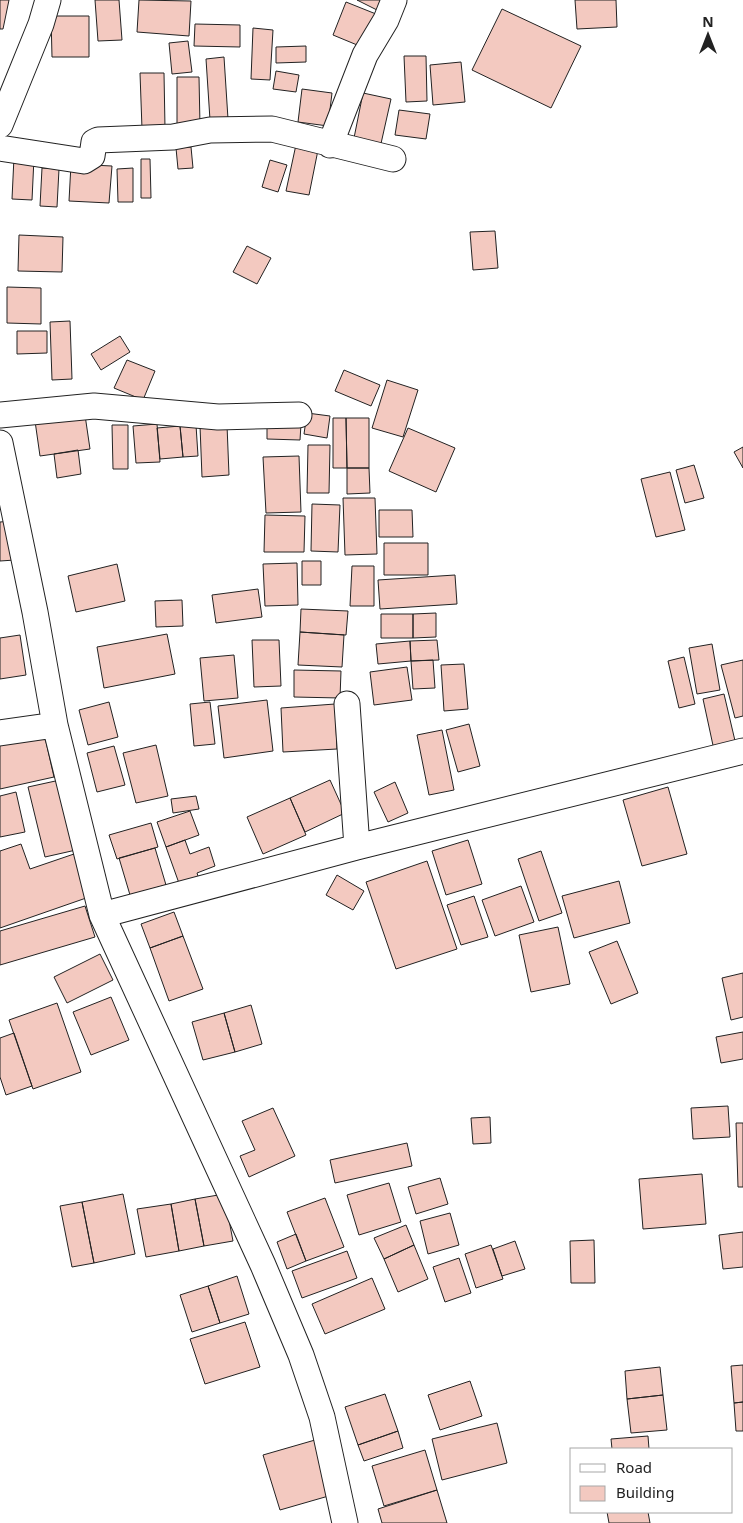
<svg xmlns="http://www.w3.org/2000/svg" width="743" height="1523" font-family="'Noto Sans',sans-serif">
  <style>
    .building { fill: #f3c9c0; stroke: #222 }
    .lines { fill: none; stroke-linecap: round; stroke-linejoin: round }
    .street-casing { stroke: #222; stroke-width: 27 }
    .street { stroke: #fff; stroke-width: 25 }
  </style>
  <rect width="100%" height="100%" fill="#fff"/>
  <!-- building -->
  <path class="building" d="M 0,0 L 9,0 L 3,29 L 0,29 Z
    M 95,0 L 119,0 L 122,40 L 98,41 Z
    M 139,0 L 191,1 L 189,36 L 137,32 Z
    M 357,0 L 385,0 L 379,11 Z
    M 575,0 L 616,0 L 617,27 L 577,29 Z
    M 346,2 L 376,14 L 362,47 L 333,35 Z
    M 502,9 L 581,46 L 551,108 L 472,70 Z
    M 51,16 L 89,16 L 89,57 L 52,57 Z
    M 195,24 L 240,25 L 240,47 L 194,46 Z
    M 253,28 L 273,30 L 270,80 L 251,79 Z
    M 188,41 L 192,72 L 172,74 L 169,43 Z
    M 306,46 L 306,62 L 276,63 L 276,47 Z
    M 404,56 L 426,56 L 427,101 L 406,102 Z
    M 224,57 L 228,119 L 210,120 L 206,59 Z
    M 461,62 L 465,102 L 433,105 L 430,65 Z
    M 276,71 L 299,75 L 296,92 L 273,89 Z
    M 140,73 L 164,73 L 165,128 L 142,129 Z
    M 177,77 L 199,77 L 200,126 L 177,126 Z
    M 302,89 L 332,93 L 328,126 L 298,122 Z
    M 363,93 L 391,99 L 380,148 L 353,143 Z
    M 399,110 L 430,114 L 426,139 L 395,135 Z
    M 297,140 L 319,145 L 309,195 L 286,191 Z
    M 191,147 L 193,168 L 178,169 L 176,148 Z
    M 14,157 L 34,158 L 32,200 L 12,199 Z
    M 141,159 L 150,159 L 151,198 L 141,198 Z
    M 270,160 L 287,165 L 278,192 L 262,187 Z
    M 71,164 L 112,166 L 109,203 L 69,201 Z
    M 42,168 L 59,169 L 57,207 L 40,206 Z
    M 133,168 L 133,202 L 118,202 L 117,169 Z
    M 495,231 L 498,268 L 473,270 L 470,232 Z
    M 19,235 L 63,237 L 62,272 L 18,271 Z
    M 247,246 L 271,258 L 257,284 L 233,272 Z
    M 7,287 L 41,288 L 41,324 L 7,323 Z
    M 70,321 L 72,379 L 52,380 L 50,322 Z
    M 17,331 L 47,331 L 47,353 L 17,354 Z
    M 120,336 L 130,352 L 101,370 L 91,354 Z
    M 127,360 L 155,371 L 143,400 L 114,388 Z
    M 344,370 L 380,385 L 371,406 L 335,391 Z
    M 387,380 L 418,390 L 403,437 L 372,428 Z
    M 307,413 L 330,416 L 327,438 L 304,434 Z
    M 85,415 L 90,449 L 40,456 L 35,421 Z
    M 333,418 L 346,418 L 347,468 L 333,468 Z
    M 346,418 L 369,418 L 369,468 L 347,468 Z
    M 267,423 L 301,424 L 300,440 L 267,439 Z
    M 157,424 L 160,462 L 136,463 L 133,426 Z
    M 112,425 L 128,425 L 128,469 L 113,469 Z
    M 196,425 L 198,456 L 183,457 L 180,426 Z
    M 227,425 L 229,475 L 202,477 L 200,426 Z
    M 180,426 L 183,457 L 160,459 L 157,428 Z
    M 408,428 L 455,448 L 436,492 L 389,471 Z
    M 308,445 L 330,445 L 329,493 L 307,493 Z
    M 743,447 L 743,468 L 734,452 Z
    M 78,450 L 81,474 L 57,478 L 54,454 Z
    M 299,456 L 301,512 L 266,513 L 263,457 Z
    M 694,465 L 704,498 L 685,503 L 676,470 Z
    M 347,468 L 369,468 L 370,493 L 347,494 Z
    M 670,472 L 685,530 L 656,537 L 641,479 Z
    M 343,498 L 375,498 L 377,554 L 345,555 Z
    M 312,504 L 340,505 L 338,552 L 311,551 Z
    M 379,510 L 412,510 L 413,537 L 379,537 Z
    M 265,515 L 305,516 L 304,552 L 264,552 Z
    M 12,521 L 15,560 L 0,561 L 0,522 Z
    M 384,543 L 428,543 L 428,575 L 384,575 Z
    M 302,561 L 321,561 L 321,585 L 302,585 Z
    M 297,563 L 298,605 L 265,606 L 263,564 Z
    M 117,564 L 125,601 L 76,612 L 68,576 Z
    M 352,566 L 374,566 L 374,606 L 350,606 Z
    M 455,575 L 457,604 L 380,609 L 378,580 Z
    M 258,589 L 262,617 L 216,623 L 212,595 Z
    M 182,600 L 183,626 L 156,627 L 155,601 Z
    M 301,609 L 348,611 L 346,635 L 300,632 Z
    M 436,613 L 436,637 L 413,638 L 413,614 Z
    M 381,614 L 413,614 L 413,638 L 381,638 Z
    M 300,632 L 344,635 L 342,667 L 298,665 Z
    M 167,634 L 175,674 L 104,688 L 97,647 Z
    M 20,635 L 26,675 L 0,679 L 0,638 Z
    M 252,640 L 279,640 L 281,686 L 254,687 Z
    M 437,640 L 439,660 L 411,661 L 410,641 Z
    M 410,641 L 411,661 L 378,664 L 376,644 Z
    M 712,644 L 720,690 L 697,694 L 689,648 Z
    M 234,655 L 238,698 L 204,701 L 200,658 Z
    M 684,657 L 695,704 L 679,708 L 668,661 Z
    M 433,660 L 435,688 L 413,689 L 411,661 Z
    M 743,660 L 743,716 L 735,718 L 721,665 Z
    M 464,664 L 468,709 L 444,711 L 441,665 Z
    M 407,667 L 412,700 L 374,705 L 370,672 Z
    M 294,670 L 341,671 L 340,698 L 294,697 Z
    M 724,694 L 736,745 L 714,750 L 703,699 Z
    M 267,700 L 273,751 L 224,758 L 218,706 Z
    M 109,702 L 118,737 L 88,745 L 79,710 Z
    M 210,702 L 215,744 L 194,746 L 190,704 Z
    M 335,704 L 337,749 L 283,752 L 281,708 Z
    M 469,724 L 480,766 L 458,772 L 446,730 Z
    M 442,730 L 454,790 L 429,795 L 417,735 Z
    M 44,733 L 54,777 L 0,789 L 0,744 Z
    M 156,745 L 168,796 L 136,803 L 123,753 Z
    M 114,746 L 125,785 L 97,792 L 87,753 Z
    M 60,780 L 76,850 L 45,857 L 28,787 Z
    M 330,780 L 345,813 L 305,832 L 290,798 Z
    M 395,782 L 408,813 L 388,822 L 374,792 Z
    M 668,787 L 687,854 L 642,866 L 623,800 Z
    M 16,792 L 25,832 L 0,837 L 0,796 Z
    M 196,796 L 199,809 L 173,813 L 171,799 Z
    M 290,798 L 306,835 L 263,854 L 247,817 Z
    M 190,811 L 199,835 L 166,847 L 157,822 Z
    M 151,823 L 158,847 L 117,859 L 109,835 Z
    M 185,840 L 190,854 L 209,847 L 215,866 L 197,873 L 199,879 L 180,886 L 166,847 Z
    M 468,840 L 482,884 L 446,895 L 432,851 Z
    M 21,844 L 30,869 L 74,854 L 89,897 L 0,928 L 0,851 Z
    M 155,848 L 166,885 L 130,895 L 119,858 Z
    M 541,851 L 562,913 L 539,921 L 518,859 Z
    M 427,861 L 457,949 L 396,969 L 366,882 Z
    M 337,875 L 364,891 L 353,910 L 326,895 Z
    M 619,881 L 630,923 L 574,938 L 562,896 Z
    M 521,886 L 534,922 L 495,936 L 482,900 Z
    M 474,896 L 488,937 L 461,945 L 447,905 Z
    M 85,906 L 95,937 L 0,965 L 0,931 Z
    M 174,912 L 183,936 L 150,948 L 141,924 Z
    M 558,927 L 570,984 L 531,992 L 519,935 Z
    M 183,936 L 203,989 L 169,1001 L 150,948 Z
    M 617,941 L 638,993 L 611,1004 L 589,952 Z
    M 100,954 L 113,980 L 67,1003 L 54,977 Z
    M 743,973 L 743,1017 L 731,1020 L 722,978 Z
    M 111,997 L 129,1040 L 91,1055 L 73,1012 Z
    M 57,1003 L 81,1072 L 33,1089 L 9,1020 Z
    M 251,1005 L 262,1044 L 235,1052 L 224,1013 Z
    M 224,1013 L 235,1052 L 203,1060 L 192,1022 Z
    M 743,1032 L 743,1059 L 721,1063 L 716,1037 Z
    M 14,1033 L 32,1086 L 6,1095 L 0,1077 L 0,1038 Z
    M 728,1106 L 730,1137 L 693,1139 L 691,1108 Z
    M 273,1108 L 295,1156 L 249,1177 L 240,1156 L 255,1150 L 242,1121 Z
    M 490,1117 L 491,1143 L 473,1144 L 471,1118 Z
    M 736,1123 L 743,1123 L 743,1187 L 738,1187 Z
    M 407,1143 L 412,1166 L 335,1183 L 330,1160 Z
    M 702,1174 L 706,1224 L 643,1229 L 639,1179 Z
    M 440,1178 L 448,1204 L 416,1214 L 408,1187 Z
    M 389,1183 L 401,1222 L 359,1235 L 347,1195 Z
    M 123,1194 L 135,1254 L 94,1263 L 82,1202 Z
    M 224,1194 L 233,1241 L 204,1246 L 195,1199 Z
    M 325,1198 L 344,1247 L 306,1261 L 287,1212 Z
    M 195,1199 L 204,1246 L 179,1251 L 171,1204 Z
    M 82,1202 L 94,1263 L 72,1267 L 60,1206 Z
    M 171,1204 L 179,1251 L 146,1257 L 137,1209 Z
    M 450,1213 L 459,1245 L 428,1254 L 420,1221 Z
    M 406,1225 L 414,1245 L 384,1259 L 374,1238 Z
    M 743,1232 L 743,1267 L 723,1269 L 719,1235 Z
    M 296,1234 L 306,1261 L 287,1269 L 277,1242 Z
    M 594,1240 L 595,1283 L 571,1283 L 570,1241 Z
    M 515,1241 L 525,1269 L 502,1276 L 493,1249 Z
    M 414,1245 L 428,1279 L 398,1292 L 384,1259 Z
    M 491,1245 L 503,1279 L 476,1288 L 465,1254 Z
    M 347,1251 L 357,1278 L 302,1298 L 292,1271 Z
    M 459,1258 L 471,1293 L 445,1302 L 433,1267 Z
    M 237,1276 L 249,1314 L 220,1323 L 208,1286 Z
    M 372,1278 L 385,1309 L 325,1334 L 312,1304 Z
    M 208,1286 L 220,1323 L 192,1332 L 180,1295 Z
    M 245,1322 L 260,1367 L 205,1384 L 190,1339 Z
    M 743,1365 L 743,1402 L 734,1403 L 731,1366 Z
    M 660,1367 L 663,1395 L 627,1399 L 625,1371 Z
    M 470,1381 L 482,1416 L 440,1430 L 428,1395 Z
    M 385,1394 L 398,1431 L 358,1445 L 345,1407 Z
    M 663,1395 L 667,1430 L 631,1433 L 627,1399 Z
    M 743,1402 L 743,1431 L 736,1431 L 734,1403 Z
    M 497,1423 L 507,1463 L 442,1480 L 432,1439 Z
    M 398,1431 L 403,1448 L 364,1461 L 358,1445 Z
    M 648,1436 L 649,1449 L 612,1449 L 611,1439 Z
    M 315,1440 L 332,1495 L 280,1510 L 263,1455 Z
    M 425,1450 L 437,1490 L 384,1506 L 372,1466 Z
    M 437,1490 L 447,1523 L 382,1523 L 378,1509 Z
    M 607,1512 L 648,1512 L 650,1523 L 609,1523 Z"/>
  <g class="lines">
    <defs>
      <path id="street" d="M 0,125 L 41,24 L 48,0
        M 330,145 L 365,55 L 386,20 L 394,0
        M 0,148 L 84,161 L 92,156 L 94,142 L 98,140 L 173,137 L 210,130 L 272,129 L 393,159
        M 0,415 L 94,406 L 218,417 L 299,415
        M 0,443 L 35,612 L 55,725 L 102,915 L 263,1265 L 301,1355 L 322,1417 L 345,1523
        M 347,704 L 357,847
        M 0,733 L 55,725
        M 102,915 L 357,847 L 743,751"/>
    </defs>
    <!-- street casing -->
    <use href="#street" class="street-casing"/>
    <!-- street -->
    <use href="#street" class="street"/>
  </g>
  <!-- legend -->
  <rect x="570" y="1448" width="162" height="65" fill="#ffffff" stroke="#a7a7a7"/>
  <rect x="580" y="1464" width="25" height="8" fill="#ffffff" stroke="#a7a7a7"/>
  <text x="616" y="1473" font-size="15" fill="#222222">Road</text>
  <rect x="580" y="1486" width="25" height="15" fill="#f3c9c0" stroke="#a7a7a7"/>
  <text x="616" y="1498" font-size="15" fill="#222222">Building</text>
  <!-- north arrow -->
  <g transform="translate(708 35)" stroke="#ffffff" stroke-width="4" paint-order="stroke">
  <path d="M0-4L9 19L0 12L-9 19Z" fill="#222222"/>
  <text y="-8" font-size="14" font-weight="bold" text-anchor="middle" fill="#222222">N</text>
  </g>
</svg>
